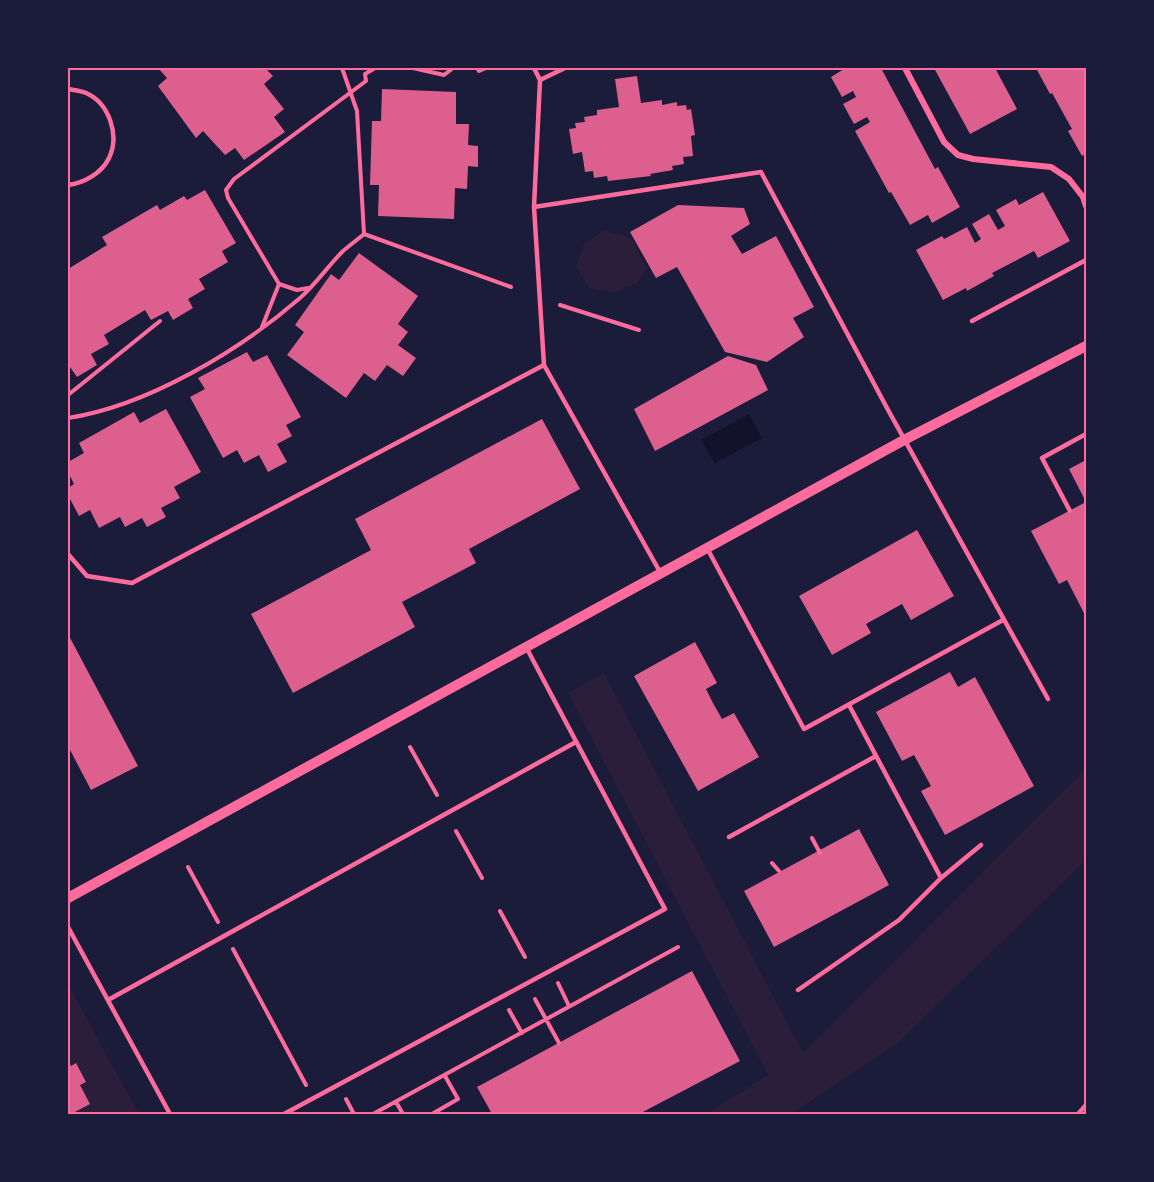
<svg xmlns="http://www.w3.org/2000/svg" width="1154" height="1182" font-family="Poppins,sans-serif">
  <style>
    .green { fill: #2a1e3b }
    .water { fill: #12122b }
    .building { fill: #dd5f8e }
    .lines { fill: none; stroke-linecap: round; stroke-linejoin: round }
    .path { stroke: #ff6b9d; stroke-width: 4 }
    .service { stroke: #ff6b9d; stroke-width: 4.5 }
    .minor { stroke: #ff6b9d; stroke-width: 6 }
    .tertiary { stroke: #ff6b9d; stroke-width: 10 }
    .neatline { fill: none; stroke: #ff6b9d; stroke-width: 2 }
  </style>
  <rect width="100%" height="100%" fill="#1b1b3a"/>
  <!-- green -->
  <path class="green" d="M 605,230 L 631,238 L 647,268 L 637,283 L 614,293 L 589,288 L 576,267 L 584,244 Z
    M 604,673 L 803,1053 L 1086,768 L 1086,860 L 900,1041 L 791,1114 L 706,1114 L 768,1075 L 568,693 Z
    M 68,984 L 139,1114 L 68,1114 Z"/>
  <!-- water -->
  <path class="water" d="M 749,414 L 762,438 L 715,463 L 701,440 Z"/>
  <!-- building -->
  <path class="building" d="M 158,68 L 265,68 L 273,76 L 264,84 L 284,109 L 274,117 L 285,132 L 244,160 L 235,148 L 225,155 L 203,131 L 196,138 L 158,86 L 167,78 Z
    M 844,68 L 881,68 L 935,169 L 938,167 L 960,207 L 932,223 L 928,215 L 910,225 L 891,192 L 889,193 L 855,131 L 870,122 L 867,117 L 854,124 L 843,104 L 856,97 L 853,91 L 842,97 L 831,77 L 844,69 Z
    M 934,68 L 995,68 L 1017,109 L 970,134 Z
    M 1041,68 L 1086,68 L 1086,153 L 1082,156 L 1068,131 L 1072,129 L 1052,93 L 1050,94 L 1037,70 Z
    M 637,76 L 641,103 L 662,100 L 662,105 L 677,102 L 677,106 L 686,105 L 687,110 L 691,109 L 695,135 L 691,136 L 693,156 L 683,157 L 684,164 L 672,166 L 673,170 L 650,174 L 651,176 L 608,181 L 607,176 L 594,178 L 593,171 L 585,172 L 582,152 L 573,154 L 569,129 L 576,128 L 575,123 L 585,122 L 584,117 L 597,115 L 597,110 L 619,107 L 615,79 Z
    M 382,89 L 456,92 L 456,124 L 469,124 L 468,145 L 478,146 L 478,167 L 468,166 L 467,189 L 455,188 L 454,219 L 378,216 L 379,185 L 370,185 L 372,121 L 381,121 Z
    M 205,190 L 236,243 L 222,251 L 228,262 L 199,279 L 205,289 L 188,299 L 193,308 L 173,320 L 168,311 L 151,320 L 145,310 L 104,335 L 109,344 L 91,354 L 97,365 L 77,377 L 70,367 L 68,369 L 68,269 L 107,245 L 102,237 L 157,205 L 160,210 L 184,196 L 187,200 Z
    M 1043,192 L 1070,241 L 1038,258 L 1034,251 L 992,273 L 994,276 L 967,291 L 966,288 L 943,300 L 916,250 L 942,236 L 944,239 L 967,227 L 975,243 L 981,239 L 972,224 L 989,214 L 998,230 L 1005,226 L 996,210 L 1016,199 L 1019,205 Z
    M 678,205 L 744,208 L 750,224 L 731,236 L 742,254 L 776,236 L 814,307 L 793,318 L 804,337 L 767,362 L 725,352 L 677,267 L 656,278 L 630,232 Z
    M 359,253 L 418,296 L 398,324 L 408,332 L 398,345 L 416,358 L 403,376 L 387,365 L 375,381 L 364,373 L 346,398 L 287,355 L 304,332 L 295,325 L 331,274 L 339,280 Z
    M 247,352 L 253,362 L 267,355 L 301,417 L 286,425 L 292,436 L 277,444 L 287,462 L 268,472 L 259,455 L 244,463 L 237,450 L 223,458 L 190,397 L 205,389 L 198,378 Z
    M 728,356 L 756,365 L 768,390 L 655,451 L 634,409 Z
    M 166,409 L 201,472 L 174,487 L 180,498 L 161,508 L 166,517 L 147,527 L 142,518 L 125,527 L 120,517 L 99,528 L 90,510 L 79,516 L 68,495 L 68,488 L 74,484 L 68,472 L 68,462 L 84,453 L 79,443 L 134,412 L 140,423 Z
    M 542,419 L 580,489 L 469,549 L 476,563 L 402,602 L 415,627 L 293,693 L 251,614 L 371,550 L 355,519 Z
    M 1086,460 L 1086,617 L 1067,580 L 1059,584 L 1031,531 L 1086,502 L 1069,469 Z
    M 917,530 L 954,596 L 911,620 L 902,604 L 866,624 L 871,633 L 832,655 L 799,596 Z
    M 68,634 L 138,766 L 91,790 L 68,746 Z
    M 695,642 L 717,683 L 706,689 L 713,703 L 722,719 L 734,713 L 759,757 L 698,791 L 634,676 Z
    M 950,672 L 958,687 L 975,677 L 1034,786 L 945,835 L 921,791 L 931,786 L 914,755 L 902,761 L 876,712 Z
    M 859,829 L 889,885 L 774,947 L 744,891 Z
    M 692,971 L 740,1061 L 639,1114 L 492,1114 L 477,1087 Z
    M 68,1060 L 71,1066 L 76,1063 L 86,1082 L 80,1085 L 90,1104 L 71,1114 L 68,1114 Z"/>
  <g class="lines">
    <!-- path -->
    <path class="path" d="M 342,68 L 357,111 L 364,234
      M 413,68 L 444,75 L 453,68
      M 477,68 L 479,71 L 486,68
      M 364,234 L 511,287
      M 308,288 L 297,290 L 279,284 L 228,198 L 226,190 L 234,179 L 366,81 L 365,74 L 375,68
      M 560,305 L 639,330
      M 262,327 L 279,284
      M 68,395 L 160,321
      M 68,418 C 147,406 239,351 300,298 C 316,284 328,266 343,251 C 350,245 357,240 364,234
      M 410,747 L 437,795
      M 456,831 L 482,878
      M 812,838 L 820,853
      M 772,863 L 779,871
      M 188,867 L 218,922
      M 500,911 L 525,957
      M 233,949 L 306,1085
      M 558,983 L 569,1006
      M 535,999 L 559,1043
      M 509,1010 L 522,1033
      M 346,1099 L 354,1114
      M 396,1102 L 403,1114
      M 373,1114 L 678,947
      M 432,1114 L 458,1099 L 445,1076"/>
    <!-- service -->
    <path class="service" d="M 540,80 L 565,68
      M 68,89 C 73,90 81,91 86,93 C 109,103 120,135 109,158 C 102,173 84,183 68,185
      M 534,207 L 761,172 L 887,408 L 1048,699
      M 972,321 L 1086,260
      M 544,365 L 660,572
      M 1070,511 L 1042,458 L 1086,434
      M 707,548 L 804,729 L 1003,620
      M 68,554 L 87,576 L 132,583 L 544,365 L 534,207 L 540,80 L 534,68
      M 849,705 L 941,878
      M 729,837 L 876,756
      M 68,927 L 170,1114
      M 798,990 L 899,920 L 941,878 L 981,845
      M 108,1000 L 576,742
      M 284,1114 L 665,909 L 526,647
      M 1078,1114 L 1086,1105"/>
    <!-- minor -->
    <path class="minor" d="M 905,68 L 944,142 L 958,155 L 973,159 L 1051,167 L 1069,179 L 1083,197 L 1086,206"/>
    <!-- tertiary -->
    <path class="tertiary" d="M 68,898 L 904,440 L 1086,346"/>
  </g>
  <!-- border -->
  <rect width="1154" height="1182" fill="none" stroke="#1b1b3a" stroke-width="138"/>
  <rect x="69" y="69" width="1016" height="1044" class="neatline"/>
</svg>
